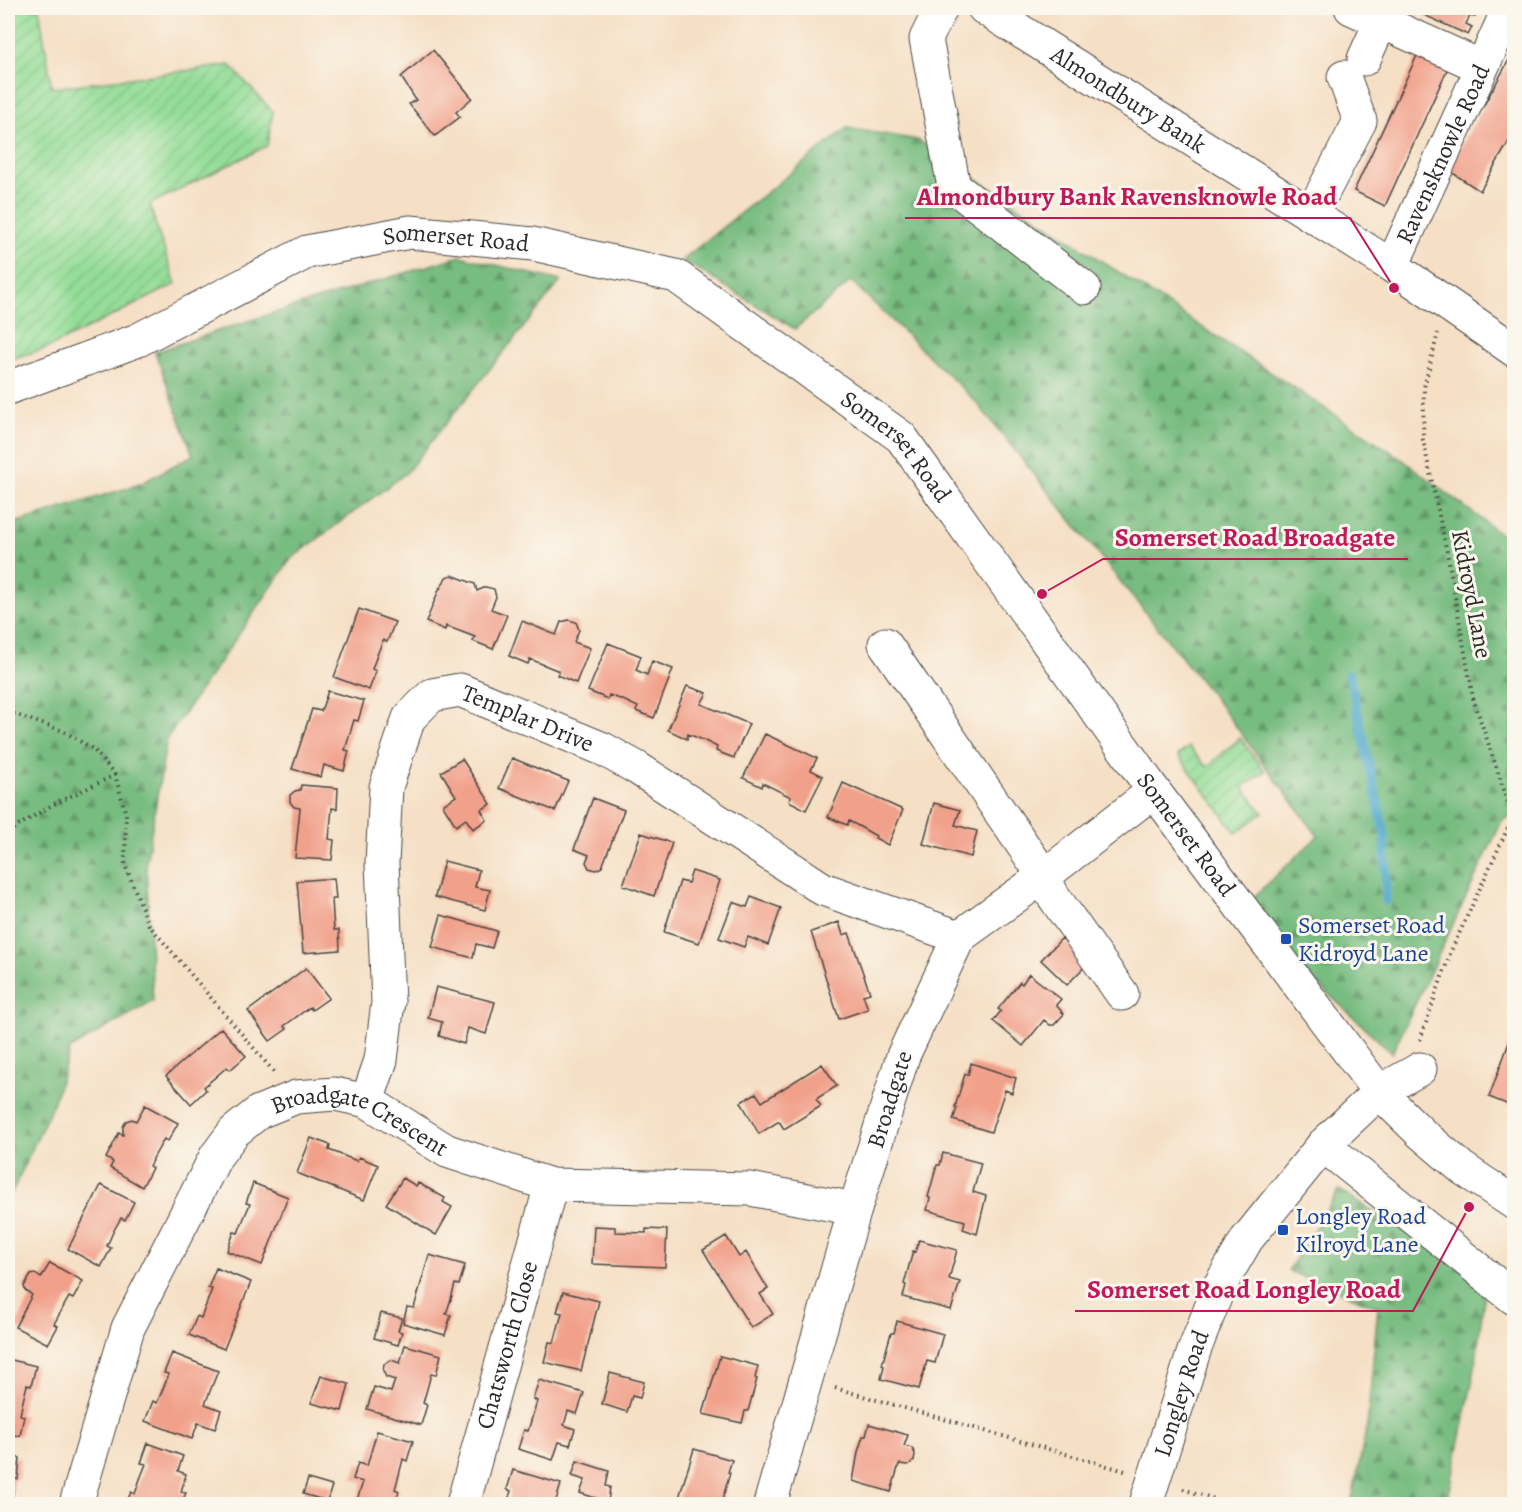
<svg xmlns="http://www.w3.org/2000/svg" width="1522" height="1512" font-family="Alegreya,serif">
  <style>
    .forest { fill: url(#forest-firs); stroke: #517456; stroke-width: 1.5 }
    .garden { fill: url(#garden-furrows); stroke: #608462; stroke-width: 1.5 }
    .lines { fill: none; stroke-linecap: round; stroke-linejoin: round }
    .stream { stroke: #4da8cb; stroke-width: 9 }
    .building { fill: #f1a08a }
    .minor-casing { stroke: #494642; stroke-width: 35 }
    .path { stroke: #494642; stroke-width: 4; stroke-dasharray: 1.5 4.5; stroke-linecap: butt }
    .minor { stroke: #fff; stroke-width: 33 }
    .transit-dot { fill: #1a4fb4; stroke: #fbf7ec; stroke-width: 2 }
    .labels { text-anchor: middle; stroke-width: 6; stroke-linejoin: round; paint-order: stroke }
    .street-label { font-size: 24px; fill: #2b2b2b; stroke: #fbf7ec }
    .transit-label { font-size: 24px; fill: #164399; stroke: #fbf7ec; text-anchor: start }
    .leader { fill: none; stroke: #c2185b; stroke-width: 2 }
    .callout-dot { fill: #c2185b; stroke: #fbf7ec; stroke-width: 2 }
    .callout-label { font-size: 26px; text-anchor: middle; font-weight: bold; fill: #c2185b; stroke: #fbf7ec; stroke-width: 6; stroke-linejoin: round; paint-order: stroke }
  </style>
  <defs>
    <pattern id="forest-firs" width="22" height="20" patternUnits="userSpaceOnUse" patternTransform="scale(1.5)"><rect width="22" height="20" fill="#77bc80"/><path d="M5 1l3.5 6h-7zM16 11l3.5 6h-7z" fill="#629969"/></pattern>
    <pattern id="garden-furrows" width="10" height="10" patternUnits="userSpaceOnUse" patternTransform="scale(1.5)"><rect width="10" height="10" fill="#94dd98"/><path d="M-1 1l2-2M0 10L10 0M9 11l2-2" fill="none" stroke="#80be83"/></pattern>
  </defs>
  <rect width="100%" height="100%" fill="#fbf7ec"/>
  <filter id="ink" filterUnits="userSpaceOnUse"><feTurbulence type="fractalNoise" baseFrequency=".0167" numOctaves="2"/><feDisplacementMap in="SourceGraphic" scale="12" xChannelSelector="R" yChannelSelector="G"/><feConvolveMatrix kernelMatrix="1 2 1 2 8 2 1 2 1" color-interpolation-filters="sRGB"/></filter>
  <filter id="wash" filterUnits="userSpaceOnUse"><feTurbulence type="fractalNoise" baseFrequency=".008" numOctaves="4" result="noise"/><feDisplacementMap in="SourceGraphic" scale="24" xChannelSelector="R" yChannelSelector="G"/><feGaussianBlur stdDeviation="1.35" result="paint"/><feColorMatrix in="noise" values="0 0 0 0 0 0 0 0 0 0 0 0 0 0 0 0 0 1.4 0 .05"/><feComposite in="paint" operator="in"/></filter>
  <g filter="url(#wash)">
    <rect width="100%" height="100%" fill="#f5dfc5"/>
    <!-- forest -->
    <path class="forest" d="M 847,128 L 918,140 L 1399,457 L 1514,544 L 1514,816 L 1503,819 L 1392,1053 L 1239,911 L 1318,836 L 1216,700 L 975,401 L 851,281 L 795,329 L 682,260 Z
      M 460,256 L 561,281 L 406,473 L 291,559 L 167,738 L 146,863 L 153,1001 L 70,1049 L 53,1104 L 8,1201 L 8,525 L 140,484 L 193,455 L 155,352 L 251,320 Z
      M 1339,1190 L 1486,1282 L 1475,1368 L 1447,1504 L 1351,1504 L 1367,1426 L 1378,1307 L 1288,1271 Z"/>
    <!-- garden -->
    <path class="garden" d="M 8,8 L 39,8 L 52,88 L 230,65 L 273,112 L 267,146 L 150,204 L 156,226 L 176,284 L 50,347 L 8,360 Z
      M 1240,738 L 1265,771 L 1243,787 L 1263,813 L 1236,833 L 1178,755 L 1189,747 L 1207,767 Z"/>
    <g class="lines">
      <!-- stream -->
      <path class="stream" d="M 1349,674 L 1385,835 L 1386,901"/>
    </g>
    <g id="blocks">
      <!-- building -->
      <path class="building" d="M 1428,8 L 1477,8 L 1479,9 L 1475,17 L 1470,16 L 1466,24 L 1472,27 L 1468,35 L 1424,15 Z
        M 1421,47 L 1451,61 L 1385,206 L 1354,191 Z
        M 433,50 L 472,98 L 456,112 L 460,117 L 435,136 L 409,104 L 416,100 L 401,77 Z
        M 1514,51 L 1514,133 L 1480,191 L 1448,170 Z
        M 452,575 L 475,584 L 477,591 L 486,587 L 494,589 L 496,597 L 491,609 L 507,615 L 493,649 L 473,641 L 475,637 L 446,626 L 445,630 L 426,622 L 440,587 L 441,588 L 446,577 Z
        M 359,609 L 395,622 L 387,642 L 383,640 L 377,655 L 372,669 L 376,671 L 369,690 L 334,677 Z
        M 569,620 L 576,622 L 579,630 L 574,642 L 590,648 L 576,683 L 557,675 L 559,671 L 530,659 L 528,664 L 509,656 L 522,621 L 556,635 L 561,622 Z
        M 608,643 L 641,656 L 636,670 L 647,675 L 652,661 L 673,669 L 654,718 L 636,711 L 638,707 L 623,700 L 609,695 L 608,699 L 588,691 Z
        M 687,686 L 707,693 L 701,704 L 749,724 L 734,758 L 716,751 L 717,747 L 703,740 L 688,734 L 687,739 L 668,730 Z
        M 328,691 L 364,701 L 358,721 L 354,720 L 345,750 L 349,751 L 344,771 L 324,765 L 321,777 L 292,769 L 312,709 L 321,711 Z
        M 765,734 L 817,758 L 811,770 L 823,776 L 806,810 L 789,801 L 791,797 L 763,783 L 762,787 L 743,778 Z
        M 512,758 L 568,781 L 555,811 L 499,788 Z
        M 462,759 L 491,804 L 481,810 L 487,820 L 473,829 L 466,819 L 456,826 L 443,805 L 456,796 L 441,772 Z
        M 843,783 L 903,810 L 888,845 L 875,838 L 876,836 L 862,828 L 849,821 L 847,825 L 828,817 Z
        M 301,785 L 338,788 L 337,809 L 332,808 L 329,839 L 334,840 L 332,860 L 295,858 L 300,808 L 294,807 L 290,802 L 290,795 L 295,791 L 300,790 Z
        M 593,798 L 624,810 L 602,867 L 596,870 L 589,868 L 586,862 L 589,855 L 574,849 Z
        M 934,803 L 960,810 L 955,825 L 977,831 L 971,857 L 923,844 Z
        M 641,833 L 672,843 L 654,896 L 623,885 Z
        M 444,861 L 479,870 L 475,887 L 490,890 L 485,910 L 435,897 Z
        M 692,871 L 720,880 L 699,943 L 664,932 L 680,881 L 688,883 Z
        M 334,878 L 336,899 L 332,899 L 333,915 L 334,930 L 339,930 L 340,950 L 303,953 L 297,881 Z
        M 751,897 L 781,908 L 768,945 L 748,937 L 744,947 L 719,938 L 733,902 L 747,907 Z
        M 441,915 L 497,931 L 492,948 L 476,944 L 473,958 L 432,947 Z
        M 839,922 L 843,935 L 849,933 L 870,993 L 863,995 L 868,1009 L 839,1019 L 811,932 Z
        M 1062,938 L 1088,963 L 1067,985 L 1041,960 Z
        M 306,968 L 329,998 L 312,1010 L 310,1007 L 284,1026 L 287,1029 L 270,1041 L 248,1011 Z
        M 1029,974 L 1061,999 L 1056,1005 L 1064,1014 L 1054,1025 L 1050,1025 L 1044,1020 L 1023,1046 L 993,1021 L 1001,1011 L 998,1009 L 1020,982 L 1022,984 Z
        M 436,987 L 495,1002 L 486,1034 L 468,1028 L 464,1044 L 439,1036 L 442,1022 L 428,1018 Z
        M 221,1028 L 246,1056 L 230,1070 L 227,1067 L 204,1087 L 206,1090 L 191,1104 L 166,1076 Z
        M 1514,1029 L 1514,1107 L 1489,1097 Z
        M 971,1063 L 1016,1078 L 1012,1093 L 1005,1090 L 991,1132 L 953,1120 L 957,1108 L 955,1107 L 965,1074 L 968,1075 Z
        M 822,1064 L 837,1086 L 816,1099 L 821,1106 L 784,1129 L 779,1121 L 759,1134 L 741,1102 L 756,1093 L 762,1102 Z
        M 145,1105 L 178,1123 L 168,1141 L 164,1139 L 149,1166 L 152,1168 L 142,1187 L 110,1168 L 113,1162 L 106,1158 L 119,1133 L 123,1135 L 123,1127 L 126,1121 L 132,1119 L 136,1121 Z
        M 311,1138 L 330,1145 L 329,1150 L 357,1161 L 359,1157 L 378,1165 L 364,1200 L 297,1173 Z
        M 943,1153 L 981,1163 L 973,1192 L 986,1196 L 977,1234 L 963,1229 L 965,1221 L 927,1210 L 930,1198 L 928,1197 L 937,1165 L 940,1165 Z
        M 403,1178 L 416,1186 L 418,1183 L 431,1190 L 445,1198 L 443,1202 L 452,1207 L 436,1235 L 386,1204 Z
        M 253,1183 L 288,1197 L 262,1265 L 227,1251 L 234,1232 L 238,1233 L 244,1218 L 250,1204 L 246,1203 Z
        M 101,1185 L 134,1202 L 125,1220 L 121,1218 L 113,1232 L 107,1246 L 111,1248 L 101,1267 L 68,1249 Z
        M 594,1226 L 615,1227 L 615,1232 L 646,1233 L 646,1229 L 667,1230 L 665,1267 L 592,1264 Z
        M 726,1236 L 739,1257 L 746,1252 L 768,1289 L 760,1294 L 773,1314 L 751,1328 L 703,1250 Z
        M 919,1240 L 957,1250 L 949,1279 L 960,1282 L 951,1310 L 903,1297 L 906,1285 L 904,1284 L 913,1251 L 915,1252 Z
        M 429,1255 L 465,1265 L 459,1285 L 455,1284 L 451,1299 L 446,1314 L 451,1315 L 445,1335 L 403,1323 L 407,1307 L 414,1308 Z
        M 50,1263 L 83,1281 L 73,1299 L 69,1297 L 54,1324 L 58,1326 L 48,1344 L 15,1327 L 32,1295 L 25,1290 L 24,1286 L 31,1275 L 35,1274 L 41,1278 Z
        M 216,1268 L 251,1282 L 224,1349 L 189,1335 L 197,1316 L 201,1318 L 212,1289 L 208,1288 Z
        M 563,1292 L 599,1301 L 581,1371 L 544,1362 L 549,1342 L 554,1343 L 562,1313 L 557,1312 Z
        M 381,1313 L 402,1318 L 398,1331 L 402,1332 L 398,1345 L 374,1338 Z
        M 897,1321 L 943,1334 L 935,1363 L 927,1361 L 919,1389 L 881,1379 L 884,1366 L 882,1365 L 891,1333 L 894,1333 Z
        M 405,1345 L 441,1355 L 436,1375 L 431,1374 L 427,1389 L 423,1403 L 427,1405 L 421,1425 L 367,1409 L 374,1387 L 391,1392 L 395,1380 L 386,1377 L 383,1371 L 384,1364 L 391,1360 L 400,1363 Z
        M 172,1353 L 218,1371 L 205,1404 L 221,1410 L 215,1429 L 198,1423 L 192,1439 L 145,1421 L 153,1401 L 157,1403 L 169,1374 L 164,1373 Z
        M 720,1356 L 758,1366 L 755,1378 L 757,1379 L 748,1411 L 745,1411 L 742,1423 L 703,1414 Z
        M 8,1359 L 36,1366 L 31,1386 L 27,1385 L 23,1401 L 20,1415 L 24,1416 L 20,1436 L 8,1434 Z
        M 610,1373 L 644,1382 L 640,1398 L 632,1396 L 627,1412 L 602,1404 Z
        M 321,1376 L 349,1384 L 342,1411 L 311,1403 Z
        M 539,1380 L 584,1393 L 577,1414 L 568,1411 L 564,1425 L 575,1429 L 570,1445 L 559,1442 L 553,1460 L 518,1449 L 524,1430 L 528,1431 L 537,1401 L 533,1399 Z
        M 869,1424 L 908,1435 L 904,1446 L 912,1448 L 915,1454 L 914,1461 L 908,1465 L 899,1464 L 891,1492 L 853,1481 L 858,1452 L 863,1436 L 866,1436 Z
        M 377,1431 L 413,1441 L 407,1461 L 403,1459 L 399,1475 L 395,1489 L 399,1491 L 395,1504 L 372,1504 L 357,1500 L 363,1482 L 353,1479 L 358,1463 L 367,1466 Z
        M 148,1443 L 183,1456 L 178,1471 L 186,1474 L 181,1492 L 186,1493 L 181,1504 L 126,1504 L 131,1492 L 135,1494 L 140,1479 L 146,1464 L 141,1463 Z
        M 694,1449 L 732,1460 L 728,1472 L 730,1473 L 721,1504 L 677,1504 Z
        M 8,1458 L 20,1458 L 18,1479 L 14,1479 L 12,1504 L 8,1504 Z
        M 577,1461 L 609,1471 L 606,1486 L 610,1487 L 608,1502 L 580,1493 L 585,1480 L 572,1476 Z
        M 513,1470 L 561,1484 L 555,1504 L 507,1504 L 511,1491 L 507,1489 Z
        M 308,1479 L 332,1486 L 327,1501 L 303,1494 Z"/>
    </g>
  </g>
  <g filter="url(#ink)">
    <use href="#blocks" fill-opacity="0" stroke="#494642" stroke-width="1.5"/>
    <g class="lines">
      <defs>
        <g id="minor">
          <path d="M 941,8 L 926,39 L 954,187 L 1084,288"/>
          <path id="s1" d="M 984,8 L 1392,266 L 1514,350"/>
          <path d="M 1351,8 L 1482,67"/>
          <path d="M 1364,59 L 1381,21"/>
          <path d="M 1311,215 L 1360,121 L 1344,77"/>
          <path id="s2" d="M 1392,266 L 1509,8"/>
          <path id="s3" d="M 8,388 L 138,340 L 307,252 L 410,232 L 533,244 L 676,276 L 901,437 L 1154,791 L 1379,1092 L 1421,1133 L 1462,1168 L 1514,1203"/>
          <path d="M 885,644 L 1044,876 L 1052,894 L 1122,994"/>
          <path id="s4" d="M 367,1101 L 381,1060 L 388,1002 L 382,863 L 386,787 L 409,718 L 432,695 L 460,690 L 603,749 L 637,768 L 823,889 L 959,937"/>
          <path d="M 1323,1145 L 1514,1298"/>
          <path id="s5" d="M 76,1504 L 128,1328 L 216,1156 L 234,1132 L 259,1112 L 296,1097 L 335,1094 L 367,1101 L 447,1151 L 551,1185 L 750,1189 L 855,1209"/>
          <path id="s6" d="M 463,1504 L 551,1185"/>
          <path id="s7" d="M 770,1504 L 855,1209 L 903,1056 L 959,937 L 1044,876 L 1154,791"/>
          <path id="s8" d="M 1146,1504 L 1194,1351 L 1219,1287 L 1247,1239 L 1323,1145 L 1379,1092 L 1420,1069"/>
        </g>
      </defs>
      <!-- minor casing -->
      <use href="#minor" class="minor-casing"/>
      <!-- path -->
      <path class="path" d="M 8,712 L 63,731 L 93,749 L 115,775 L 126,814 L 125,865 L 149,925 L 274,1072
        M 8,832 L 52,805 L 115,775
        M 1420,1040 L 1451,951 L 1513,817 L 1473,698 L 1448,557 L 1423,440 L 1424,387 L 1438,333
        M 835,1388 L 1125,1471
        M 1183,1489 L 1231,1504"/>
      <!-- minor -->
      <use href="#minor" class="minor"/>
    </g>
  </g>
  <!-- markers -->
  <g class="transit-dot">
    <rect x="1280" y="933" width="12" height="12" rx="3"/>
    <rect x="1277" y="1224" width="12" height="12" rx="3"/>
  </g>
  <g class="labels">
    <!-- street labels -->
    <g class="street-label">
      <text dy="8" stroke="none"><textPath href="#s1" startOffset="171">Almondbury Bank</textPath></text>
      <text dy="8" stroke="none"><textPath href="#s2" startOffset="123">Ravensknowle Road</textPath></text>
      <text dy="8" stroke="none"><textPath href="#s3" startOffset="480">Somerset Road</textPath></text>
      <text dy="8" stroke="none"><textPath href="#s3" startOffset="984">Somerset Road</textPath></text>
      <text transform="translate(1472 594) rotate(79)" y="8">Kidroyd Lane</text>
      <text dy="8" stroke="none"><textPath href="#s4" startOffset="524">Templar Drive</textPath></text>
      <text dy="8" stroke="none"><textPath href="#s3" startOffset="1470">Somerset Road</textPath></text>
      <text dy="8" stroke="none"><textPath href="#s7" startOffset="422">Broadgate</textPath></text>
      <text dy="8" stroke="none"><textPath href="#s5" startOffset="548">Broadgate Crescent</textPath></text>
      <text dy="8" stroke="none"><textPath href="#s6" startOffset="165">Chatsworth Close</textPath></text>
      <text dy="8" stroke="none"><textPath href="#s8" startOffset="116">Longley Road</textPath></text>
    </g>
    <!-- transit labels -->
    <g class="transit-label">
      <text x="1298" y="933">Somerset Road<tspan x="1298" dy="28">Kidroyd Lane</tspan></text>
      <text x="1295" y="1224">Longley Road<tspan x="1295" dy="28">Kilroyd Lane</tspan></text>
    </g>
  </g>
  <!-- callouts -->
  <path class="leader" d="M1394 288L1350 218H905M1042 594L1103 559H1408M1469 1207L1413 1311H1075"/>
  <g class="callout-dot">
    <circle cx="1394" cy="288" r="6"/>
    <circle cx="1042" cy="594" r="6"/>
    <circle cx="1469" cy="1207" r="6"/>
  </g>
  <g class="callout-label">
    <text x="1127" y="205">Almondbury Bank Ravensknowle Road</text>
    <text x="1255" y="546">Somerset Road Broadgate</text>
    <text x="1244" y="1298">Somerset Road Longley Road</text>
  </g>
  <!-- margin -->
  <rect width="1522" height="1512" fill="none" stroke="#fbf7ec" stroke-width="30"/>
</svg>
